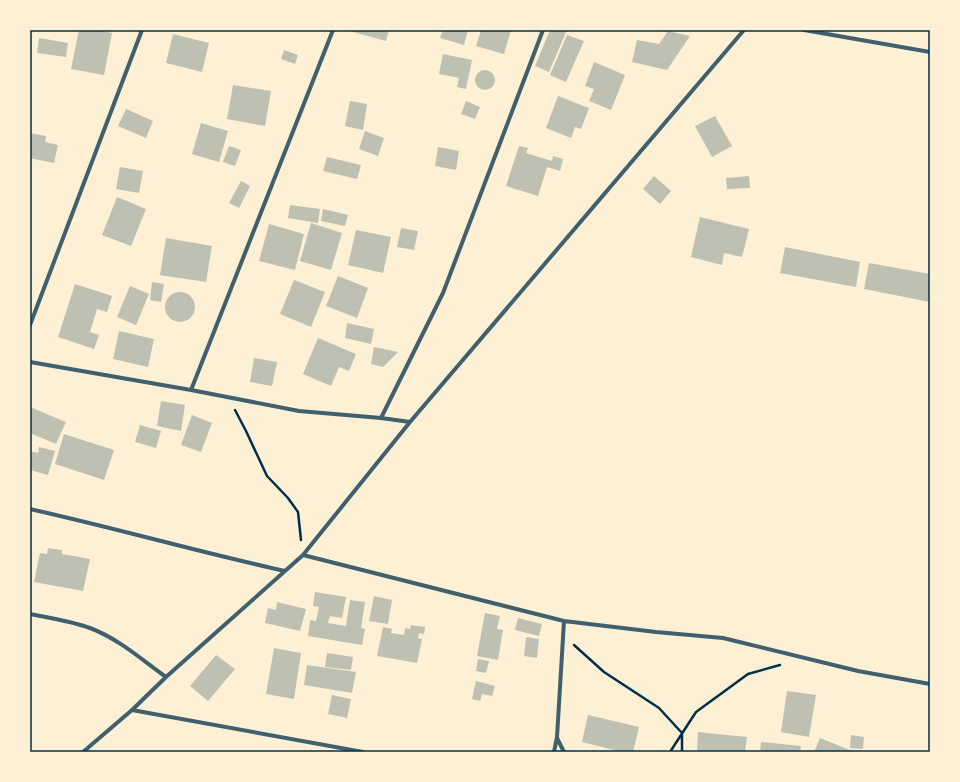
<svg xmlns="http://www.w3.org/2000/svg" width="960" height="782" font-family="Commissioner,sans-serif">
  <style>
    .building { fill: #bec0b2 }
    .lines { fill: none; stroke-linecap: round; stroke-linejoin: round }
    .path { stroke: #003049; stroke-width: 2.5 }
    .minor { stroke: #3f606c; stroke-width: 4 }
    .neatline { fill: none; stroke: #003049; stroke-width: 1.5 }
  </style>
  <rect width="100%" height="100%" fill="#fdf0d5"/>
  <!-- building -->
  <path class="building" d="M 79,30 L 98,30 L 112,33 L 104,75 L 71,69 Z
    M 346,30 L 389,30 L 386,41 Z
    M 443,30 L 468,30 L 464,45 L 440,38 Z
    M 481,30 L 511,30 L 504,54 L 476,46 Z
    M 550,30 L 567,30 L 549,72 L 535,66 Z
    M 668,31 L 690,36 L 667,70 L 632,62 L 637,40 L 659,44 Z
    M 173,34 L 209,43 L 202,72 L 166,63 Z
    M 567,35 L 584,41 L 566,82 L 550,75 Z
    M 39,38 L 68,43 L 66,57 L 37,53 Z
    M 284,50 L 298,55 L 295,64 L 281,59 Z
    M 443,54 L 472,60 L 466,89 L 457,87 L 459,78 L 439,74 Z
    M 594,62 L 625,75 L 611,110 L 589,101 L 594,89 L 585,86 Z
    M475 80a10 10 0 1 1 20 0a10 10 0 1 1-20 0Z
    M 233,85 L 271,91 L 265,126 L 227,119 Z
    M 558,96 L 589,108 L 581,129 L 575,127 L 571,138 L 546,128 Z
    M 350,101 L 367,104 L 363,130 L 345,126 Z
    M 466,101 L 480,107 L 475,119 L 461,114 Z
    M 126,109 L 153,121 L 146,138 L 118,126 Z
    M 715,116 L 732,146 L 712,157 L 695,126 Z
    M 201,123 L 228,131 L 219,162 L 192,154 Z
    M 365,131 L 384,138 L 378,156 L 359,149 Z
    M 30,133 L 46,136 L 45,142 L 58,145 L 54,163 L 30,158 Z
    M 229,146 L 241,150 L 235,166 L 223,162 Z
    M 519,146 L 528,148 L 526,153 L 552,161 L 553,156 L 563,159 L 560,171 L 547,167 L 538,196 L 506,186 Z
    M 438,147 L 459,151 L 456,170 L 435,166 Z
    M 327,157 L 361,165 L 357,179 L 323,171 Z
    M 120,167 L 143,171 L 139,193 L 116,189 Z
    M 654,176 L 671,191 L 660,204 L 643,189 Z
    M 749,176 L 750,188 L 727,189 L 726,178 Z
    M 241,181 L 250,186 L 239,208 L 229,203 Z
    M 117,197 L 146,209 L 131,246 L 102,235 Z
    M 290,205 L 320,209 L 318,223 L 288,218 Z
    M 323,209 L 348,215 L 345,226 L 321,221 Z
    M 700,217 L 749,229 L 742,257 L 724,253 L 722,265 L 691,257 Z
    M 311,223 L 342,233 L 331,270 L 300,261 Z
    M 269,224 L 304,234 L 295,270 L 259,261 Z
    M 401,228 L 418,231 L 414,250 L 397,247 Z
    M 356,230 L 391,237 L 383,273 L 348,265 Z
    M 166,238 L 212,246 L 206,282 L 160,275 Z
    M 785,247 L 860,262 L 856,287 L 780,273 Z
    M 869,263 L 930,274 L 930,302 L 864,289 Z
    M 338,276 L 368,288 L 357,318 L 326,306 Z
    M 294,280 L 325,292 L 311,327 L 280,314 Z
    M 152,282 L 164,284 L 161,302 L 150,300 Z
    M 75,284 L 112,296 L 107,312 L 97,309 L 90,332 L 99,335 L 94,349 L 58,337 Z
    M 130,286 L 149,294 L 136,325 L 117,317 Z
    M165 307a15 15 0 1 1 30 0a15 15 0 1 1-30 0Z
    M 347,323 L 374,329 L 371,344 L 345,338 Z
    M 119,331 L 154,339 L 148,367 L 113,359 Z
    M 318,338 L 356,354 L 349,371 L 339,367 L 331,386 L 303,374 Z
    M 374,347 L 398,352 L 383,367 L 371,364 Z
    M 254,358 L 277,362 L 272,386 L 250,382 Z
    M 161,401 L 185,405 L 181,431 L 157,426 Z
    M 30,407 L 66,422 L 56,444 L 30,433 Z
    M 192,415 L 212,423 L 201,452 L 181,445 Z
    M 140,425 L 161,431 L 156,448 L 135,442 Z
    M 64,434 L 114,450 L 104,480 L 55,464 Z
    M 39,447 L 55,451 L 48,475 L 30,470 L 30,451 L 38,453 Z
    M 48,548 L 62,550 L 62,554 L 90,559 L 83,591 L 34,582 L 40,553 L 47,554 Z
    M 315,592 L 346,597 L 342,618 L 330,616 L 328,623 L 346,626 L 350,600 L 365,602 L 361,628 L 365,629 L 362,645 L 308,636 L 310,620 L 316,621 L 319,607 L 313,606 Z
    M 374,596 L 392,600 L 388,624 L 369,621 Z
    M 277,602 L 306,609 L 300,631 L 265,623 L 268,608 L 276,610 Z
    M 485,613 L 500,616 L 497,629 L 503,630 L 498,660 L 477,656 Z
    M 518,618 L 542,624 L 539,636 L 515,630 Z
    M 411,625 L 425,627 L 424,634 L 419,633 L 418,638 L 422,639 L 417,663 L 377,656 L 383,627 L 392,629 L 391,633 L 404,635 L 405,628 L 410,629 Z
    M 526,637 L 539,639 L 537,658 L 524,656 Z
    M 274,648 L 301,653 L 294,699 L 266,694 Z
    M 327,653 L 353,657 L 351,670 L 325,667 Z
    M 216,655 L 235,669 L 208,701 L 190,686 Z
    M 478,659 L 489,661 L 486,673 L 476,671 Z
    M 307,665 L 356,672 L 352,693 L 304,685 Z
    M 476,681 L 495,686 L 492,696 L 482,694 L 480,701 L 472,699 Z
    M 787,691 L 816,695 L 809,737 L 781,732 Z
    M 332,695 L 351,699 L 347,718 L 328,714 Z
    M 588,715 L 639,727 L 633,752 L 622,752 L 582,742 Z
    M 698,732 L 747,737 L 745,752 L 697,752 Z
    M 851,735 L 864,737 L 863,749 L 850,748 Z
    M 820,738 L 855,752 L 814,752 Z
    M 761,742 L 801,746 L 800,752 L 760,752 Z"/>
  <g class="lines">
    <!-- path -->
    <path class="path" d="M 235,410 L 246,431 L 267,476 L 288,498 L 298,512 L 301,540
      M 574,645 L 604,672 L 659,708 L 682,733 L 682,752
      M 670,752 L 696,712 L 748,674 L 780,665"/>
    <!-- minor -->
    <path class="minor" d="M 804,30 L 930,52
      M 30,325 L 142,30
      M 30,362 L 191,390 L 299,411 L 381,418 L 410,422
      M 191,390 L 333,30
      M 381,418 L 443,293 L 543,30
      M 30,509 C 115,528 199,552 285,571
      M 303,555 L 564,621 L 656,632 L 723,638 L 858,671 L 930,684
      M 30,614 C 50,618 71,621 90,628 C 119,639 142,660 166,677
      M 132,710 L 363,752
      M 557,738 L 564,752
      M 83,752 L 132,710 L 166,677 L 303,555 L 410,422 L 744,30
      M 554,752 L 557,737 L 564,621"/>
  </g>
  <!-- border -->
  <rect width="960" height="782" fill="none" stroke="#fdf0d5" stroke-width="62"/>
  <rect x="31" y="31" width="898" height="720" class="neatline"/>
</svg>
